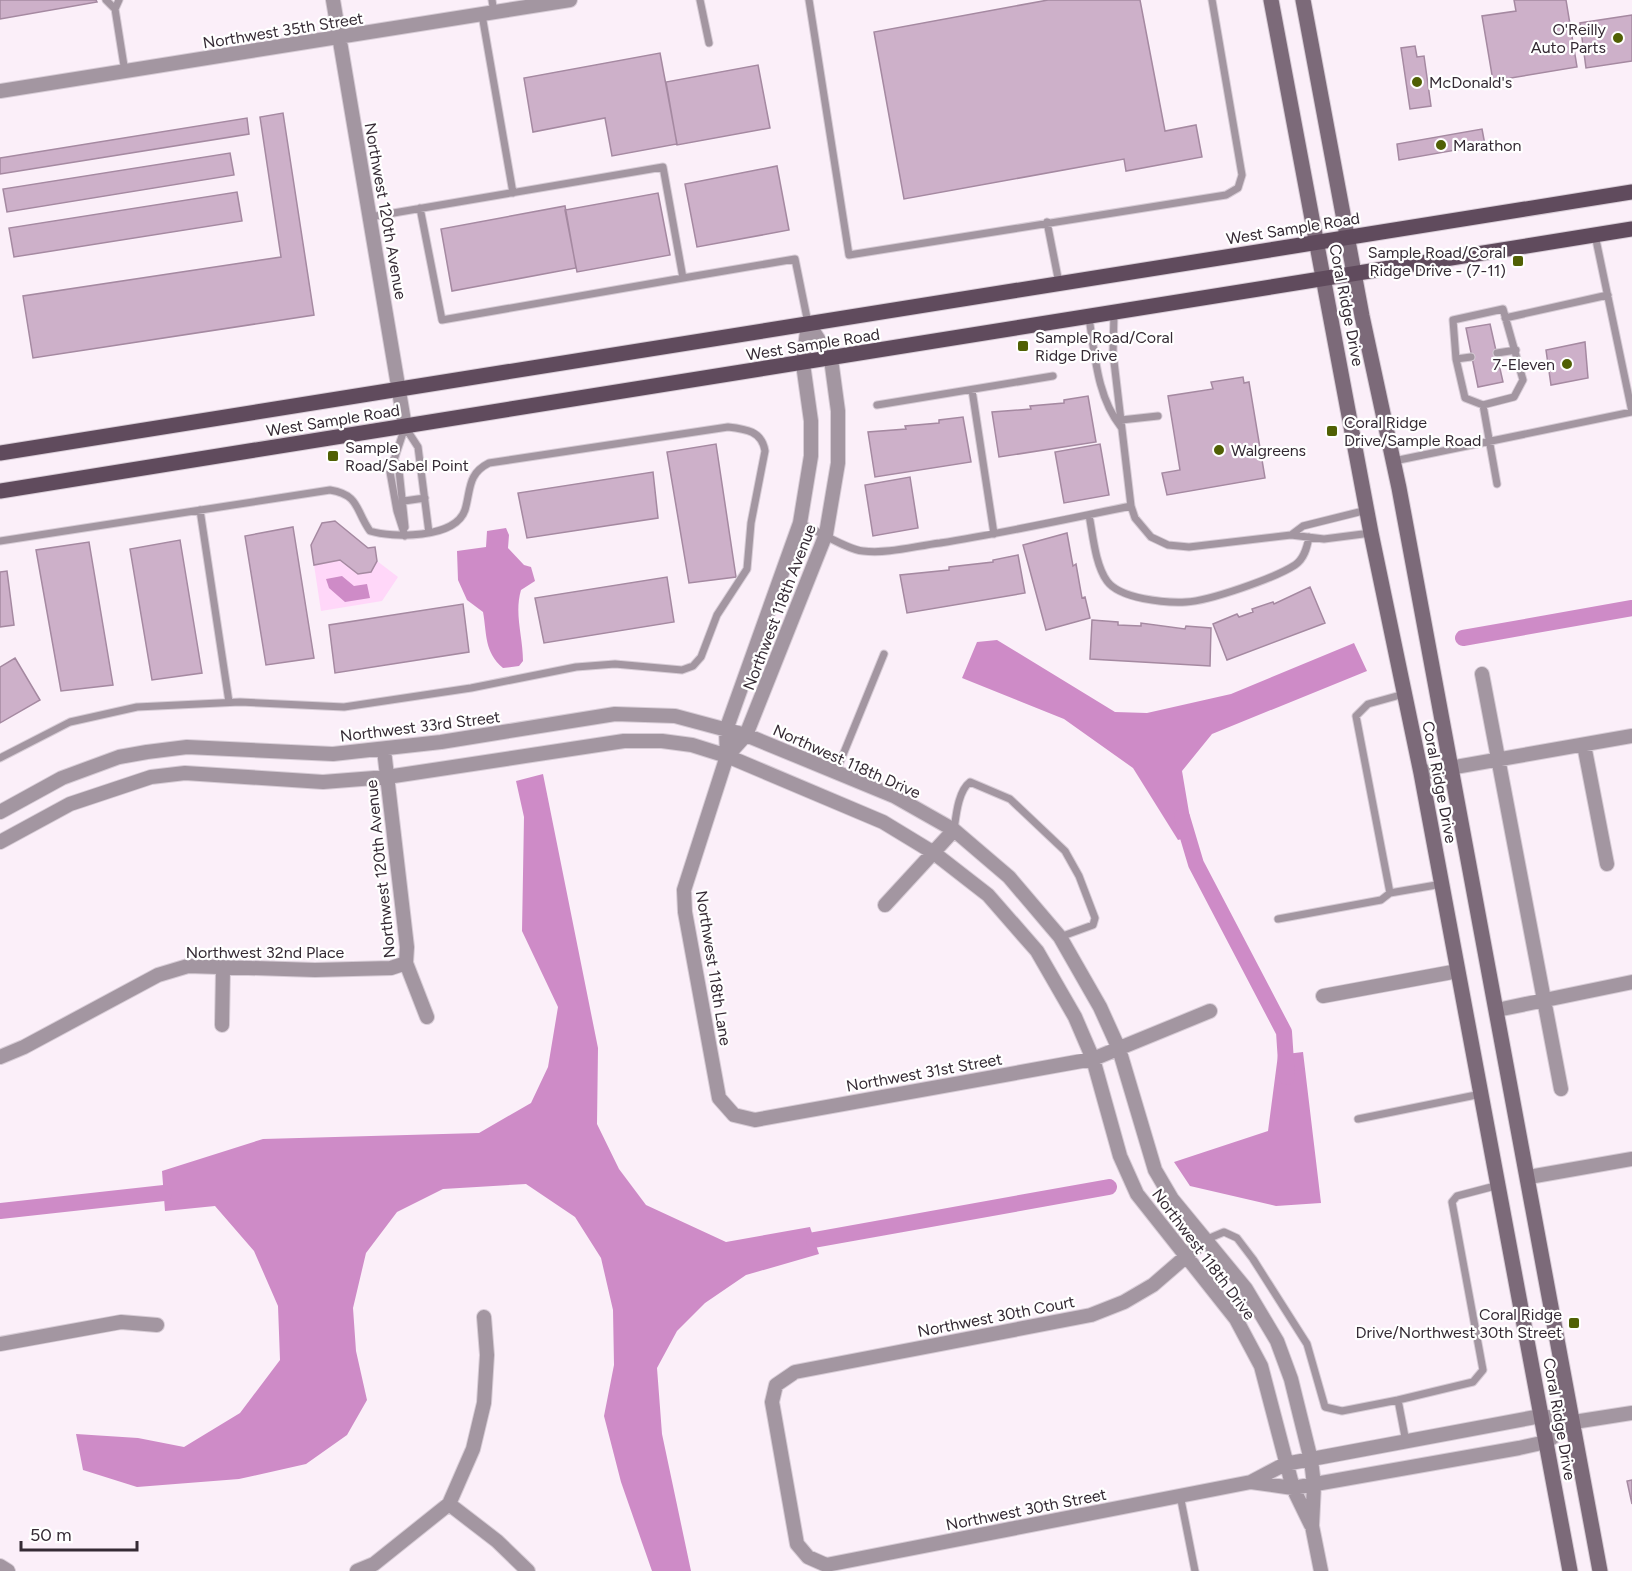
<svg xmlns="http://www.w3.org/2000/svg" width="1632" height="1571" font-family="Figtree,sans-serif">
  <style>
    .green { fill: #ffd7f9 }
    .water { fill: #ce8bc7 }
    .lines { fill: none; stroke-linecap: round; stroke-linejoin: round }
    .canal { stroke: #ce8bc7; stroke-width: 16 }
    .building { fill: #cdb0c9; stroke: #a589a1; stroke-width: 1.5 }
    .service-casing { stroke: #d7ccd6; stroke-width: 9 }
    .minor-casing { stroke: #d7ccd6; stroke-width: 16 }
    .secondary-casing { stroke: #d7ccd6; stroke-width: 17 }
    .primary-casing { stroke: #d7ccd6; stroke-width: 17 }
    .service { stroke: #a396a1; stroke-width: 7 }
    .minor { stroke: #a396a1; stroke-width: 14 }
    .secondary { stroke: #7c6a79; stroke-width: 15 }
    .primary { stroke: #604b5d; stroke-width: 15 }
    .poi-dot { fill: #506004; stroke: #fff; stroke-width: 2 }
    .labels { text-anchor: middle; stroke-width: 4.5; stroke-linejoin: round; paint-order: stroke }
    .poi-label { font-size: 16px; fill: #352a34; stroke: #fff; text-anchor: start }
    .street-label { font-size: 16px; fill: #352a34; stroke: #fff }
  </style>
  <rect width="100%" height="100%" fill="#fbeff9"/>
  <!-- green -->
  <path class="green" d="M 340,560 L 359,574 L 371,572 L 377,561 L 398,577 L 382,601 L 321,611 L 314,565 Z"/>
  <!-- water -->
  <path class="water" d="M 506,528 L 509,535 L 508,548 L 524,565 L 531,567 L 535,581 L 521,590 C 514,614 523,636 523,661 L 519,666 L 503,668 C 484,652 487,634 483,612 L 467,600 L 458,580 L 457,551 L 486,547 L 487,531 Z
    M 342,576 L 354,586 L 367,584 L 370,598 L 345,602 L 329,588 L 326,579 Z
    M 997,640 L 1115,712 L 1147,713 L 1231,694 L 1354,643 L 1367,671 L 1212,734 L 1182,771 L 1193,836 L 1178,840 L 1133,768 L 1064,719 L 962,678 L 977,642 Z
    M 543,774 L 598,1048 L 597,1124 L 619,1169 L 646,1205 L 726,1242 L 810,1227 L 819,1254 L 746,1275 L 705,1303 L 677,1331 L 657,1368 L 662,1434 L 691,1571 L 652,1571 L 621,1482 L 604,1416 L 614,1365 L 613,1310 L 601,1258 L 575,1217 L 526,1184 L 443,1189 L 397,1212 L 366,1253 L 353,1308 L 356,1351 L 367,1400 L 347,1435 L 306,1464 L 239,1479 L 137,1487 L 83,1470 L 76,1434 L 138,1438 L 184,1447 L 240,1413 L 280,1360 L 278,1306 L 254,1251 L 215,1206 L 165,1211 L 162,1171 L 263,1139 L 479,1133 L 531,1103 L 548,1067 L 558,1007 L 522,931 L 524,817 L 516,781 Z
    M 1303,1052 L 1321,1203 L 1276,1206 L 1190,1186 L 1174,1162 L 1268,1131 L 1278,1055 Z"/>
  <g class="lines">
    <!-- canal -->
    <path class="canal" d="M 1463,638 L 1632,608
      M 1182,817 L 1196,864 L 1284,1032 L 1287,1077
      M 0,1211 L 164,1193
      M 814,1240 L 1109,1187"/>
  </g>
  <!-- building -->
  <path class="building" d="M 0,0 L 96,0 L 97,2 L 0,19 Z
    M 1048,0 L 1140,0 L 1165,131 L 1196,125 L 1202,157 L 1126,171 L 1124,159 L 904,199 L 874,32 Z
    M 1514,0 L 1566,0 L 1577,67 L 1493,81 L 1482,16 L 1516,11 Z
    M 1632,15 L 1632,61 L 1586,68 L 1580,23 Z
    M 1415,46 L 1417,57 L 1424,56 L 1431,106 L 1410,109 L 1401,48 Z
    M 660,53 L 677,144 L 612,156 L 605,118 L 533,132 L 524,78 Z
    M 758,65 L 770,128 L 677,145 L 666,82 Z
    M 283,113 L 314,315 L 33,358 L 23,296 L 281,257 L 260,117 Z
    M 247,118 L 249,134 L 0,174 L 0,158 Z
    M 1482,129 L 1485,145 L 1399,160 L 1397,144 Z
    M 230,153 L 234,175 L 7,212 L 3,189 Z
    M 777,166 L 789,230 L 697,247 L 685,184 Z
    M 237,192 L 242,221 L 14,257 L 9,228 Z
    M 658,193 L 670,255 L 577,272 L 565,210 Z
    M 565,206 L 576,268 L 452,291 L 441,229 Z
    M 1490,324 L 1503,382 L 1478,387 L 1466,328 Z
    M 1585,342 L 1588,378 L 1551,385 L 1546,350 Z
    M 1243,377 L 1244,383 L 1249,382 L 1265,478 L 1167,495 L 1162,473 L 1180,470 L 1168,396 L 1213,389 L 1211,382 Z
    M 1088,396 L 1096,442 L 999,457 L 992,412 L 1031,409 L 1030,406 L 1064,403 L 1064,400 Z
    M 963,417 L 971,462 L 875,477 L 868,432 L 906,429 L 905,426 L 939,423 L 939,420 Z
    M 716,444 L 736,577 L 689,583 L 667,452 Z
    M 1100,444 L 1109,495 L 1064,503 L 1055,452 Z
    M 653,472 L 658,518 L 527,538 L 518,493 Z
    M 910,477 L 918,528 L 873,536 L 865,485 Z
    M 335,521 L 368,548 L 375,547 L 377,561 L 371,572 L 358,574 L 340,560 L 314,565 L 311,545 L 322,523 Z
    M 293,527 L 314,658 L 266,665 L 245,536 Z
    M 1067,533 L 1073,566 L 1076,564 L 1082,598 L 1085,597 L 1090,618 L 1046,630 L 1023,545 Z
    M 180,540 L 202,673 L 152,680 L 130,549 Z
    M 89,542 L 113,685 L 61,691 L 36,550 Z
    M 1018,555 L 1025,593 L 907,613 L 900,575 L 949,570 L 949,567 L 993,562 L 993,560 Z
    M 7,571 L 14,625 L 0,627 L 0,572 Z
    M 667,577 L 674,622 L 544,643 L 535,598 Z
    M 1310,587 L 1325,623 L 1227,660 L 1213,624 L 1237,614 L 1239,617 L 1253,612 L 1252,609 L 1273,602 L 1274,604 Z
    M 463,604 L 469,652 L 335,673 L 329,625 Z
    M 1092,620 L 1118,622 L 1118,625 L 1141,626 L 1141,623 L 1185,629 L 1186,626 L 1211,628 L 1210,666 L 1090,659 Z
    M 15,658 L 40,700 L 0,723 L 0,667 Z
    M 1632,1480 L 1632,1504 L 1627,1481 Z"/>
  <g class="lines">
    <defs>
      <path id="service" d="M 106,0 L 115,9
        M 119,0 L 115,9 L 125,72
        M 492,0 L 494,13
        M 700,0 L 709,43
        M 809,0 L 849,255 L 1226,195 L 1238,188 L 1242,175 L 1212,0
        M 482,15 L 513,193
        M 370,217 L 663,167 L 683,278 L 442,320 L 420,208
        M 1047,222 L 1059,283
        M 683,278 L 795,259 L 808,323
        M 1114,314 L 1113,353 L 1131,506 L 1135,518 L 1151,537 L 1168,545 L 1189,547 L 1291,535 L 1324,539 L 1371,533
        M 1089,318 C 1095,355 1097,397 1121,427
        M 1505,318 L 1608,295
        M 1497,353 L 1516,350
        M 1456,359 L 1471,357
        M 972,390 L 994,534
        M 877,405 L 1053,376
        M 1483,405 L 1514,397 L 1523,380 L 1503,309 L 1453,320 L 1456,359 L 1465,398 L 1483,405 L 1497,484
        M 1121,420 L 1158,416
        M 405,427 L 418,447 L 429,533
        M 394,459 L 399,470 L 405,527
        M 1394,461 L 1632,412 L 1595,235
        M 404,501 L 425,498
        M 200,510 L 229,702
        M 1089,515 C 1093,535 1095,564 1107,581 C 1120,599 1165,603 1186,602 C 1209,601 1275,578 1295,565 C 1304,559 1307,548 1309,537
        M 800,523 C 816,530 848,550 863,551 C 888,554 915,546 940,543 C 1004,533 1067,519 1131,506
        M 1291,535 L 1303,526 L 1367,510
        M 405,536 L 397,511 L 390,472 L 405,427
        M 0,541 L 330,490 C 360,495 355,510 370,531 C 392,538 455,539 465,510 C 471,490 467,474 489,463 L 728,427 C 746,429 762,431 765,451 L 751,523 L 747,569 L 717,615 L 701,657 L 693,666 L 682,670 L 615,664 L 576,667 L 471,688 L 344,707 L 240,702 L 137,707 L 70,722 L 0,758
        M 1404,694 L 1368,704 L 1356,716 L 1390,893 L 1442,884
        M 836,772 L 884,654
        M 954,830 C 956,816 958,791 970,782 L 1010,799 L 1065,851 L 1079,876 L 1095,918 L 1093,925 L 1060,937
        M 1278,919 L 1381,900 L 1390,893
        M 1358,1119 L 1481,1094
        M 1205,1240 L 1224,1232 L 1237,1238 L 1253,1259 L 1307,1344 L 1325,1407 L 1342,1411 L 1398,1400
        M 1406,1442 L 1398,1400 L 1473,1382 L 1483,1370 L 1452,1202 L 1457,1196 L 1499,1185
        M 1180,1495 L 1195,1571"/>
      <path id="minor" d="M 333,0 L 405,427
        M 0,91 L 570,0
        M 808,323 L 803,364 L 811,421 L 811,456 L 800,523 L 726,730 L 727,756 L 684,890 L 685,912 L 719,1098 L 734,1115 L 755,1120 L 1093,1059 L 1210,1011
        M 1482,674 L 1561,1089
        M 1584,745 L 1607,864
        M 384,750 L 407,947 L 406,963 L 427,1017
        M 727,756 L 746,735 L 826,534 L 838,463 L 838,411 L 831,359 L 808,323
        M 1421,773 L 1632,736
        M 0,812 L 62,778 L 119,757 L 147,752 L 187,747 L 333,754 L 441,742 L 615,714 L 675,716 L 746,735 L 894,796 L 954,830 L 1009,877 L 1060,937 L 1100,1007 L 1119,1049 L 1155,1170 L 1172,1199 L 1246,1289 L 1277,1341 L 1291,1379 L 1311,1460 L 1314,1485 L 1312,1526 L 1321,1571
        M 0,842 L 70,804 L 151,777 L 185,773 L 323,782 L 387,777 L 624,741 L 662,741 L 692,745 L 727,756 L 883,822 L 934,853 L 988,895 L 1037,951 L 1075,1017 L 1093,1059 L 1120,1156 L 1137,1194 L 1236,1319 L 1261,1366 L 1293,1488 L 1311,1525
        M 885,905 L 954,830
        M 1323,996 L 1458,971
        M 1497,1010 L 1632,982
        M 222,1025 L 223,969
        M 0,1057 L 24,1047 L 158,975 L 188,966 L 315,970 L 391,968 L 406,963
        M 1529,1177 L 1632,1159
        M 1205,1240 L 1153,1285 L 1124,1302 L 1091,1315 L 795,1372 L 776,1385 L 772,1402 L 797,1544 L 808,1557 L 826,1565 L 1251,1482 L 1285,1464 L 1541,1416 L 1574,1422 L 1632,1413
        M 0,1344 L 121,1322 L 157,1325
        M 1251,1482 L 1293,1488 L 1519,1448 L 1546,1442 L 1574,1422
        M 449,1504 L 497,1541 L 528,1571
        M 0,1566 L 8,1571
        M 357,1571 L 374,1564 L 449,1504 L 473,1449 L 484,1403 L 487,1355 L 484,1317"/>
      <path id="secondary" d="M 1271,0 L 1371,533 L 1421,773 L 1570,1571
        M 1303,0 L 1362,316 L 1399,488 L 1600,1571"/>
      <path id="primary" d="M 0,453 L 1632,192
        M 0,491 L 1632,229"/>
    </defs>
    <!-- service casing -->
    <use href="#service" class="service-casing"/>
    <!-- minor casing -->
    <use href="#minor" class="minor-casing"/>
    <!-- secondary casing -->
    <use href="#secondary" class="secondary-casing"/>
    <!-- primary casing -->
    <use href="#primary" class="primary-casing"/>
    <!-- service -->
    <use href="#service" class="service"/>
    <!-- minor -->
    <use href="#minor" class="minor"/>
    <!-- secondary -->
    <use href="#secondary" class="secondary"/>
    <!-- primary -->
    <use href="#primary" class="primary"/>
  </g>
  <!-- markers -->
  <g class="poi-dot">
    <circle cx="1618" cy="38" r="6"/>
    <circle cx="1417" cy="82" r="6"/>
    <circle cx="1441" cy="145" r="6"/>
    <rect x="1512" y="255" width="12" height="12" rx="3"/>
    <rect x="1017" y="340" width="12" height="12" rx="3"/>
    <circle cx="1567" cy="364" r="6"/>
    <rect x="1326" y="425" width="12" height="12" rx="3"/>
    <circle cx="1219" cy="450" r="6"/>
    <rect x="327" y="450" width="12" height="12" rx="3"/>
    <rect x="1568" y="1317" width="12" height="12" rx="3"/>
  </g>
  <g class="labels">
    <!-- poi labels -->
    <g class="poi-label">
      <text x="1606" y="35" text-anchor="end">O'Reilly<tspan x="1606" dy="18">Auto Parts</tspan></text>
      <text x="1429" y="88">McDonald's</text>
      <text x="1453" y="151">Marathon</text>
      <text x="1506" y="258" text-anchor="end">Sample Road/Coral<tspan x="1506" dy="18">Ridge Drive - (7-11)</tspan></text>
      <text x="1035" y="343">Sample Road/Coral<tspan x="1035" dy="18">Ridge Drive</tspan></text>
      <text x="1555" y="370" text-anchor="end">7-Eleven</text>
      <text x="1344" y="428">Coral Ridge<tspan x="1344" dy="18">Drive/Sample Road</tspan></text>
      <text x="345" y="453">Sample<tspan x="345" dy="18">Road/Sabel Point</tspan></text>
      <text x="1231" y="456">Walgreens</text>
      <text x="1562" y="1320" text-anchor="end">Coral Ridge<tspan x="1562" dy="18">Drive/Northwest 30th Street</tspan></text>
    </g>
    <!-- street labels -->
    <g class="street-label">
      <text transform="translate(283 30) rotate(-9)" y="6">Northwest 35th Street</text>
      <text transform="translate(386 211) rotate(80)" y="6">Northwest 120th Avenue</text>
      <text transform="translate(1293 228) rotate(-9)" y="6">West Sample Road</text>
      <text transform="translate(1347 305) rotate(79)" y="6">Coral Ridge Drive</text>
      <text transform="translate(813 344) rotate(-9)" y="6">West Sample Road</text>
      <text transform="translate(333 420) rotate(-9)" y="6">West Sample Road</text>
      <text transform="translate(779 607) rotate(-69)" y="6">Northwest 118th Avenue</text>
      <text transform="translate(420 726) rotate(-7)" y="6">Northwest 33rd Street</text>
      <text transform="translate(847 761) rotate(24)" y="6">Northwest 118th Drive</text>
      <text transform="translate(1440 782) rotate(79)" y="6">Coral Ridge Drive</text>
      <text transform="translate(380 869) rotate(-96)" y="6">Northwest 120th Avenue</text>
      <text x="265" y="958">Northwest 32nd Place</text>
      <text transform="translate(714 968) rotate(81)" y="6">Northwest 118th Lane</text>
      <text transform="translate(924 1072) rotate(-10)" y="6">Northwest 31st Street</text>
      <text transform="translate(1204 1254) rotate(53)" y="6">Northwest 118th Drive</text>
      <text transform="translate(996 1316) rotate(-11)" y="6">Northwest 30th Court</text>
      <text transform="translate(1560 1419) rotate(80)" y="6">Coral Ridge Drive</text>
      <text transform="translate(1026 1509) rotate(-11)" y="6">Northwest 30th Street</text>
    </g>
  </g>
  <!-- scale -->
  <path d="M21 1541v9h116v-9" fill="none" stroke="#352a34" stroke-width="3"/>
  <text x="30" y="1541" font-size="18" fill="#352a34" stroke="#ffffff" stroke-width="4.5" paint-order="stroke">50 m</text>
</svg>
